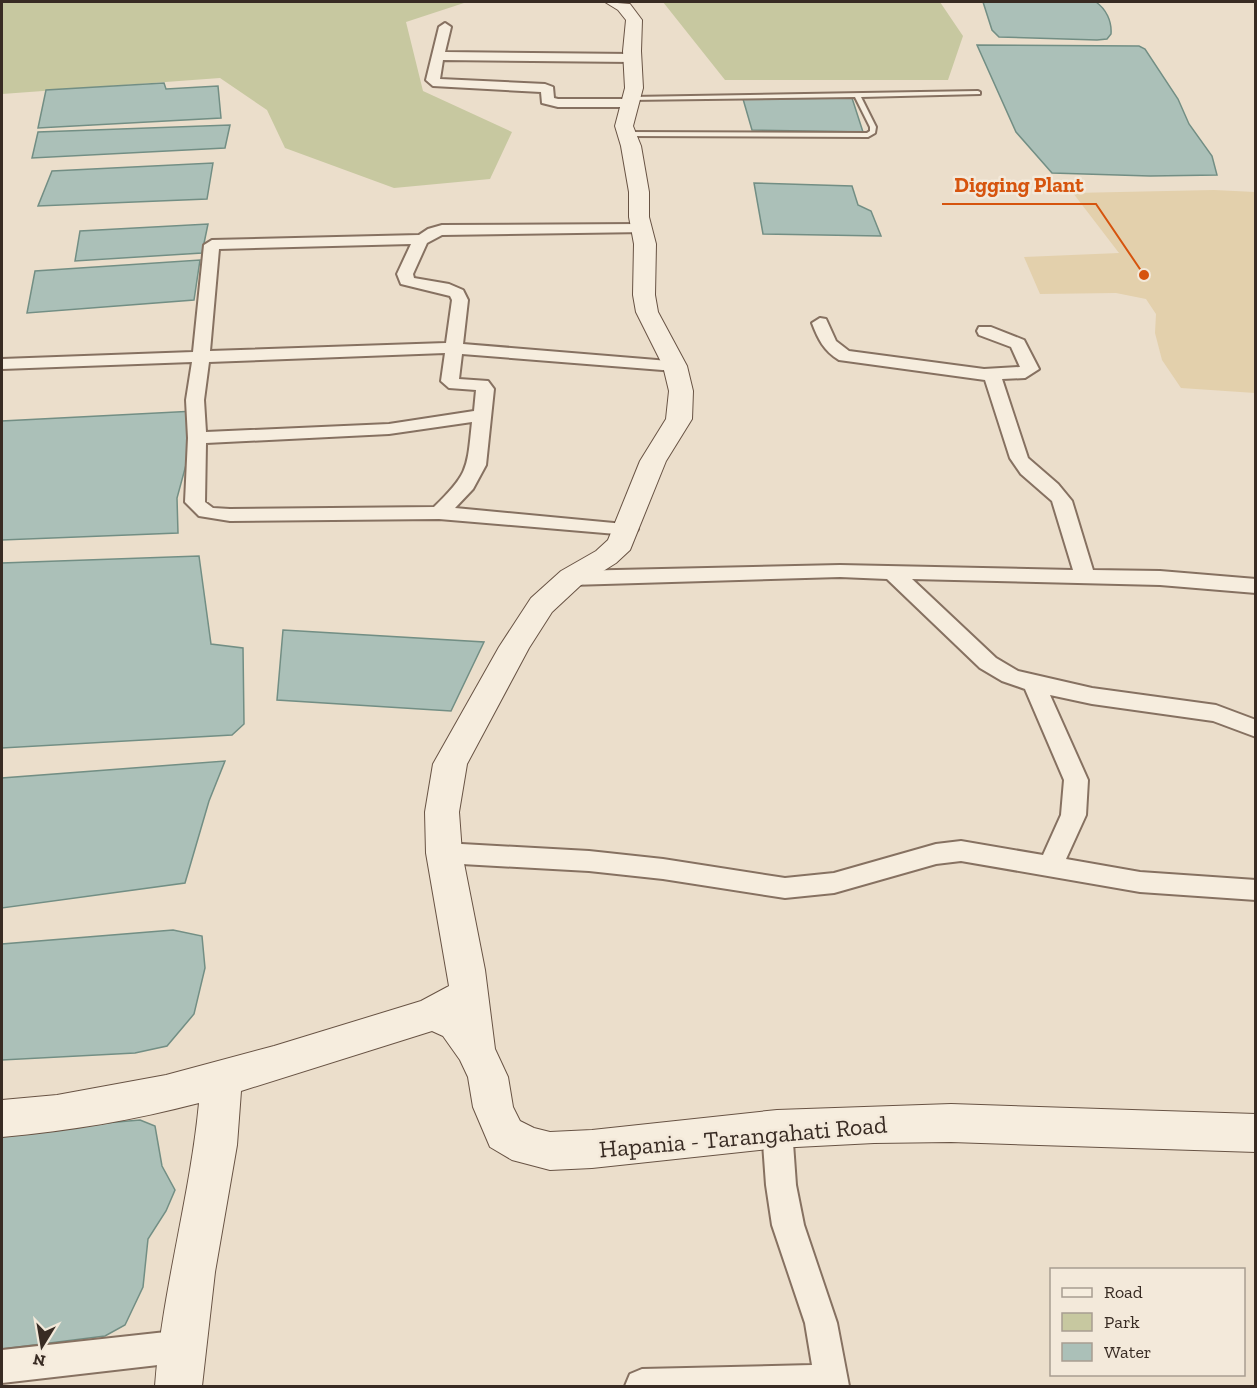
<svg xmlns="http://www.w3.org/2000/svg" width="1257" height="1388" font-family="'Zilla Slab',serif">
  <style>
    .green { fill: #c7c8a0 }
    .sand { fill: #e3d0ac }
    .water { fill: #abc0b8; stroke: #728e84; stroke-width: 1.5 }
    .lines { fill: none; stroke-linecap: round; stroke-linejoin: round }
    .lane-casing { stroke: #867161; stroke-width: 4 }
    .street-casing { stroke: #867161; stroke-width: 4 }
    .secondary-casing { stroke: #685344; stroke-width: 2 }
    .lane { fill: #f6edde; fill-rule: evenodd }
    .street { fill: #f6edde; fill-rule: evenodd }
    .secondary { fill: #f6edde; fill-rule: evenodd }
    .labels { text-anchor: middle; stroke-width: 5; stroke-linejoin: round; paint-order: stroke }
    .near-street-label { font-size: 24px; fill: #382b23; stroke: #f3e9da }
    .leader { fill: none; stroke: #d6540e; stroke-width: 2 }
    .callout-dot { fill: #d6540e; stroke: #f3e9da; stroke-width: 2 }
    .callout-label { font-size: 21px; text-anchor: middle; font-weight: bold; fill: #d6540e; stroke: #f3e9da; stroke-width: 5; stroke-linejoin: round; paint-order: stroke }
  </style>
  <rect width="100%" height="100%" fill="#ebdecb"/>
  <!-- green -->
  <path class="green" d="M 2,2 L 467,2 L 406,22 L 423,91 L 512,132 L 490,179 L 394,188 L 285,148 L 267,110 L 220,78 L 2,94 Z
    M 663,2 L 940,2 L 963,36 L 948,80 L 725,80 Z"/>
  <!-- sand -->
  <path class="sand" d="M 1214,190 L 1255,192 L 1255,393 L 1181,388 L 1162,360 L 1155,333 L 1156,314 L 1146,299 L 1116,293 L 1040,294 L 1024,257 L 1119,253 L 1073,193 Z"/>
  <!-- water -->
  <path class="water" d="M 983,2 L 1096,2 C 1106,9 1112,21 1111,34 L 1107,39 L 1097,40 L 999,37 L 992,30 Z
    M 977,45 L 1139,46 L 1145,49 L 1178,99 L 1189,124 L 1212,156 L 1217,175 L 1150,176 L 1052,173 L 1016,132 Z
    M 164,83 L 166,89 L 218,86 L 221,118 L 38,128 L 46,90 Z
    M 852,98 L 863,132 L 752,130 L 743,99 Z
    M 230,125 L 225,148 L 32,158 L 38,132 Z
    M 213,163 L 207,199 L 38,206 L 52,171 Z
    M 754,183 L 852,186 L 858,205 L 871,211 L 881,236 L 763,234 Z
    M 208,224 L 202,253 L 75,261 L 80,231 Z
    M 200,260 L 194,300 L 27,313 L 35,271 Z
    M 195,411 L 196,428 L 177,498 L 178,533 L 2,540 L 2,421 Z
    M 199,556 L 211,644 L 243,648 L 244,724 L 232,735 L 2,748 L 2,563 Z
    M 283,630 L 484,642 L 451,711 L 277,700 Z
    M 225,761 L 209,801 L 185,883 L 2,908 L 2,778 Z
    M 173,930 L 202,936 L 205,968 L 194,1014 L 167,1046 L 135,1053 L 2,1060 L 2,944 Z
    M 140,1120 L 155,1126 L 162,1166 L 175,1190 L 166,1211 L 148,1239 L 143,1287 L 125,1325 L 105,1336 L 2,1349 L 2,1132 Z"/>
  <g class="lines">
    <defs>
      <path id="lane" d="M 978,91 L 980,92 L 980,94 L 861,97 L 876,127 L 875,133 L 868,137 L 626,136 L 623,134 L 626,132 L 867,133 L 870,131 L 870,127 L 855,97 L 630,100 L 630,98 L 632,97 Z"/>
      <path id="street" d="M 445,23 L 451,27 L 445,52 L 632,54 L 638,58 L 632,62 L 443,60 L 440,79 L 545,84 L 553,87 L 554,98 L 558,99 L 631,99 L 637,103 L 631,107 L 558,107 L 542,103 L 541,92 L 433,86 L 426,80 L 439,27 Z
        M 641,224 L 646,226 L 649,229 L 646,232 L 442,235 L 427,243 L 413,274 L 414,278 L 449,284 L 463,290 L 468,300 L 463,344 L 681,362 L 684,366 L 681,370 L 675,371 L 462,354 L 459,379 L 488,381 L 494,389 L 486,465 L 473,489 L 455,508 L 635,525 L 638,529 L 635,533 L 628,535 L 439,519 L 230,521 L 199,516 L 185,502 L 188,438 L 186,400 L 192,362 L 2,369 L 2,359 L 193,352 L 204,245 L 212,240 L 419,235 L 428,229 L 442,225 ZM 411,244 L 397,274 L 401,284 L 450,296 L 452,300 L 446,343 L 210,351 L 219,249 ZM 445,353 L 441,381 L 449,388 L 476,390 L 474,411 L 389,424 L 206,432 L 204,400 L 209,362 ZM 472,422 C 467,469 469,473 434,507 L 230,509 L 213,508 L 205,502 L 206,443 L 389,434 Z
        M 820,318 L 826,319 L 836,341 L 849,351 L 984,369 L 1020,367 L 1011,347 L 979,335 L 977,331 L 979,327 L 991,327 L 1024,340 L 1039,369 L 1025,378 L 1002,379 L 1028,458 L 1058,484 L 1072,501 L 1093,570 L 1160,571 L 1256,579 L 1256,593 L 1160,585 L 912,579 L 996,658 L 1018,671 L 1092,688 L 1216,705 L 1256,720 L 1256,737 L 1213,721 L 1092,704 L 1050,695 L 1088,780 L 1086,815 L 1066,859 L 1140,872 L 1256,880 L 1256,900 L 1140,892 L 961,861 L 936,864 L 834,893 L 785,898 L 663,879 L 589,871 L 444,863 L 435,860 L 431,853 L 435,846 L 444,843 L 589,851 L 663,859 L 785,878 L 834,873 L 936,844 L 961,841 L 1043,855 L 1061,815 L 1064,780 L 1025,689 L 1002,681 L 980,668 L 887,579 L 840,577 L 571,585 L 564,583 L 561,578 L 564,573 L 571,571 L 840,565 L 1073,570 L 1052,501 L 1021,474 L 1010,458 L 985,380 L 839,360 C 824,351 818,339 812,323 Z
        M 777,1116 L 787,1119 L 792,1129 L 796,1185 L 804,1225 L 837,1323 L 849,1386 L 625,1386 L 630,1374 L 642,1369 L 812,1365 L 805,1323 L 772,1225 L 766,1185 L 762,1129 L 767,1119 Z
        M 184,1330 L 196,1334 L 200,1346 L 196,1358 L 184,1362 L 2,1383 L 2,1350 Z"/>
      <path id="secondary" d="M 605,2 L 630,4 L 642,20 L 641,51 L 643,88 L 633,126 L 641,146 L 649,192 L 649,217 L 656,244 L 655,295 L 658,312 L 687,366 L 693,391 L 692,419 L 666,461 L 630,550 L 616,563 L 581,585 L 552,612 L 529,648 L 467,764 L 459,812 L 462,853 L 485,970 L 495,1049 L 508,1077 L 513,1107 L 520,1121 L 534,1128 L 550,1132 L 592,1130 L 777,1110 L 951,1104 L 1256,1114 L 1256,1152 L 951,1142 L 874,1143 L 777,1148 L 592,1168 L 550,1170 L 512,1160 L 490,1147 L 473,1107 L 468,1077 L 460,1060 L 443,1036 L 432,1031 L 241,1091 L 237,1145 L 215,1272 L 202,1386 L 155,1386 C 162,1291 190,1198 199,1103 C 134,1120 69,1131 2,1137 L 2,1100 L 57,1095 L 166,1075 L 274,1046 L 421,1001 L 449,986 L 426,853 L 425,812 L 433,764 L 499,647 L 531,598 L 561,571 L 596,551 L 608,540 L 640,461 L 666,419 L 669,391 L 663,366 L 636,312 L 633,295 L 634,244 L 629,217 L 629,192 L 621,146 L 615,126 L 625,88 L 623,51 L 626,20 L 618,10 Z"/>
    </defs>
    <!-- lane casing -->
    <use href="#lane" class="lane-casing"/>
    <!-- street casing -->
    <use href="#street" class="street-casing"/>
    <!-- secondary casing -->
    <use href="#secondary" class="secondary-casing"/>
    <!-- lane -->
    <use href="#lane" class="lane"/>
    <!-- street -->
    <use href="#street" class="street"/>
    <!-- secondary -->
    <use href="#secondary" class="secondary"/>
  </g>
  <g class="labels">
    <!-- near-street labels -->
    <g class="near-street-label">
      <text transform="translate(743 1137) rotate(-5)" y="8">Hapania - Tarangahati Road</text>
    </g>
  </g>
  <!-- callouts -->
  <path class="leader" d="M1144 275L1096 204H942"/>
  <circle class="callout-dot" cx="1144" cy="275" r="6"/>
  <g class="callout-label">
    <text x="1019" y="192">Digging Plant</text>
  </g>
  <!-- border -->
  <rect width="1257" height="1388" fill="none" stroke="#382b23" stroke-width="6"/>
  <!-- legend -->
  <rect x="1050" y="1268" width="195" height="108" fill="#f3e9da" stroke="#a89d91" stroke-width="1.5"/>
  <rect x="1062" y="1288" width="30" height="9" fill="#f6edde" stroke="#a89d91" stroke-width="1.5"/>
  <text x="1104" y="1298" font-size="18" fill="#382b23">Road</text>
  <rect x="1062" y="1313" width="30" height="18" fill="#c7c8a0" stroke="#a89d91" stroke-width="1.5"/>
  <text x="1104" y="1328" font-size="18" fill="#382b23">Park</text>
  <rect x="1062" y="1343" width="30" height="18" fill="#abc0b8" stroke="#a89d91" stroke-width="1.5"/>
  <text x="1104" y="1358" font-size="18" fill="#382b23">Water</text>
  <!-- north arrow -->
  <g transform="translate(42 1346) rotate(191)" stroke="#f3e9da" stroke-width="4.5" paint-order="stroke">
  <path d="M0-4.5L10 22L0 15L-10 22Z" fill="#382b23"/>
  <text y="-9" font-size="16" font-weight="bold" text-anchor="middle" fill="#382b23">N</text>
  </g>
</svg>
